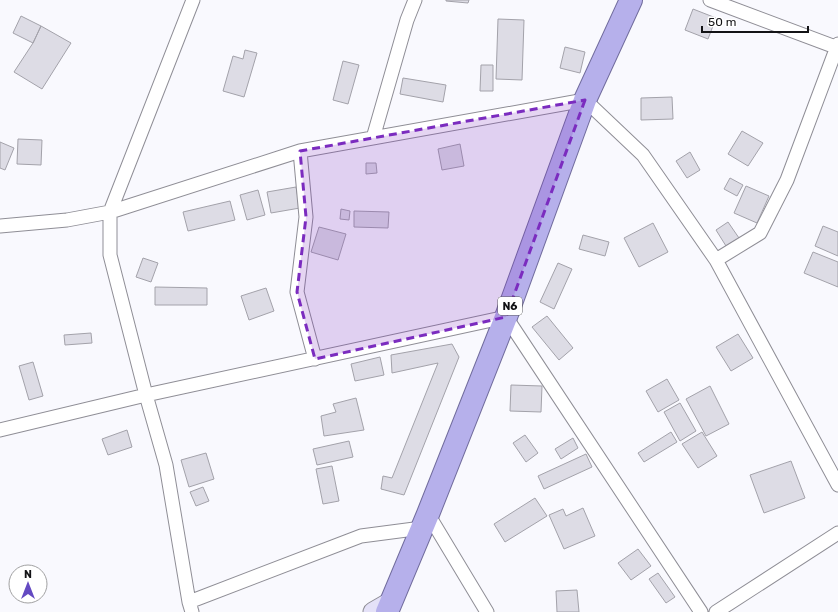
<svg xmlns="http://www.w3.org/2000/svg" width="838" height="612" font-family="Rubik,sans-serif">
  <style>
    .building { fill: #dddce5; stroke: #a3a2aa }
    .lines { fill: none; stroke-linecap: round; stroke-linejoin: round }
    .minor-casing { stroke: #8f8e96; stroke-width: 15 }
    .secondary-casing { stroke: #8f8e96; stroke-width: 21 }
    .trunk-casing { stroke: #716c9d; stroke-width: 24 }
    .minor { stroke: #fff; stroke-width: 13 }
    .secondary { stroke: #e4e1f8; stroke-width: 19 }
    .trunk { stroke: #b6b0eb; stroke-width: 22 }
    .marked { fill: #7b2cbf; fill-opacity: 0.2; stroke: #7b2cbf; stroke-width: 3; stroke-dasharray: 8 5; stroke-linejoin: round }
    .labels { text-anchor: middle; stroke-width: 3.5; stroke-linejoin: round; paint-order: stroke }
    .shield { fill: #fff; stroke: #5a5a5c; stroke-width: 1 }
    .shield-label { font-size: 11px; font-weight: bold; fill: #131316 }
  </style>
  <rect width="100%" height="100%" fill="#f9f9fe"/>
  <!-- building -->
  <path class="building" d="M 446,0 L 469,0 L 468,3 L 446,1 Z
    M 693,9 L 716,18 L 708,39 L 685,30 Z
    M 21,16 L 41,26 L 33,43 L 13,33 Z
    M 498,19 L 524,20 L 522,80 L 496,79 Z
    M 41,26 L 71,43 L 42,89 L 14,72 L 33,43 Z
    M 565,47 L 585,52 L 580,73 L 560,68 Z
    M 245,50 L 257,53 L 244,97 L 223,91 L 233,56 L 243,59 Z
    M 343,61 L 359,65 L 348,104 L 333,100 Z
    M 481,65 L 493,65 L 493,91 L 480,91 Z
    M 403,78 L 446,85 L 443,102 L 400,94 Z
    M 672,97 L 673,119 L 641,120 L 641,98 Z
    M 742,131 L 763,143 L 748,166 L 728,154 Z
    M 18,139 L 42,140 L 41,165 L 17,164 Z
    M 0,142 L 14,148 L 5,170 L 0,168 Z
    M 460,144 L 464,166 L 442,170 L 438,149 Z
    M 690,152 L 700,170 L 687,178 L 676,161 Z
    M 366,163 L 376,163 L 377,173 L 366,174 Z
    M 730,178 L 743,185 L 737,196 L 724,189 Z
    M 746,186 L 769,196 L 757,223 L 734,213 Z
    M 296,187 L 300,208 L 271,213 L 267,192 Z
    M 258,190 L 265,215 L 247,220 L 240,195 Z
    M 230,201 L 235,220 L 188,231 L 183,212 Z
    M 341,209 L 350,211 L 349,220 L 340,219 Z
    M 354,211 L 389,212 L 388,228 L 354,227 Z
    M 728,222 L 739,238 L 726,246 L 716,230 Z
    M 653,223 L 668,252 L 639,267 L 624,238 Z
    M 823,226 L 838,232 L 838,256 L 815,246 Z
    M 319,227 L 346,234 L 338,260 L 311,252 Z
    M 583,235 L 609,242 L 605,256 L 579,249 Z
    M 813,252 L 838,262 L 838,287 L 804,273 Z
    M 143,258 L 158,263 L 151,282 L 136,277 Z
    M 558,263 L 572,269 L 554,309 L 540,302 Z
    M 155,287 L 207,288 L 207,305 L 155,305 Z
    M 266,288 L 274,311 L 249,320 L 241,296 Z
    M 547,316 L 573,348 L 559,360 L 532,327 Z
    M 91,333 L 92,343 L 65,345 L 64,335 Z
    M 738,334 L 753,358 L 731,371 L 716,347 Z
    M 452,344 L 459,357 L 404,495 L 381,489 L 383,476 L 392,478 L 438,363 L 392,373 L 391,355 Z
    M 380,357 L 384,375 L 355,381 L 351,364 Z
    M 33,362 L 43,396 L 29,400 L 19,366 Z
    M 667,379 L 679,400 L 658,412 L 646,391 Z
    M 511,385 L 542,386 L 541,412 L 510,411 Z
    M 710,386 L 729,424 L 706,436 L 686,399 Z
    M 356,398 L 364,430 L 324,436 L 321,416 L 336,412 L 333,404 Z
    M 680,403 L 696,431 L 680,441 L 664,412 Z
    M 127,430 L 132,447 L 108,455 L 102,439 Z
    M 671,432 L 677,442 L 644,462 L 638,453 Z
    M 702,432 L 717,456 L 698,468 L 682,444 Z
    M 525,435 L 538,453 L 526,462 L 513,443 Z
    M 573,438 L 578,448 L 561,459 L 555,449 Z
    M 349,441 L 353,457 L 317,465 L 313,449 Z
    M 206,453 L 214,479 L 189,487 L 181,460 Z
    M 586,454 L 592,467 L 544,489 L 538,476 Z
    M 791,461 L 805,498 L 764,513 L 750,475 Z
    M 332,466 L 339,501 L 323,504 L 316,469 Z
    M 203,487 L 209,501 L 196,506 L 190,492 Z
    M 535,498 L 547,516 L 505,542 L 494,524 Z
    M 583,508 L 595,536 L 564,549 L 549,515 L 563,509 L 566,516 Z
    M 638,549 L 651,566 L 631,580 L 618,563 Z
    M 658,573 L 675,597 L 666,603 L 649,579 Z
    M 577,590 L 579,612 L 557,612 L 556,591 Z"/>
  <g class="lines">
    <defs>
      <path id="minor" d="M 710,0 L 838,48
        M 373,138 L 407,20 L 415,0
        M 300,151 L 306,217 L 297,292 L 315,359
        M 0,226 L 67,220 L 110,212 L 300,151 L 585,100 L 643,155 L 716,260 L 838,485
        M 716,260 L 760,233 L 787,180 L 838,44
        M 0,430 L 146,395 L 506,317 L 701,612
        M 428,514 L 487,612
        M 189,602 L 361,536 L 422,528
        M 192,612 L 189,602 L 166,465 L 146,395 L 110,255 L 110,212 L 193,0
        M 716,612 L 838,533"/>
      <path id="secondary" d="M 373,612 L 392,601"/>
      <path id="trunk" d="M 387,612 L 428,514 L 506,317 L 585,100 L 631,0"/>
    </defs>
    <!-- minor casing -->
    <use href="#minor" class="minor-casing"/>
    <!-- secondary casing -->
    <use href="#secondary" class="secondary-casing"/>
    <!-- trunk casing -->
    <use href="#trunk" class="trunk-casing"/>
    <!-- minor -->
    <use href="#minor" class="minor"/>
    <!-- secondary -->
    <use href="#secondary" class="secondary"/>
    <!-- trunk -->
    <use href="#trunk" class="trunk"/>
  </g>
  <!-- marked area -->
  <path class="marked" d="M 585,100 L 506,317 L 315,359 L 297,292 L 306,217 L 300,151 Z"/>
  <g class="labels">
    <!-- shield labels -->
    <rect class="shield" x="498" y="297" width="24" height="18" rx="3"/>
    <g class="shield-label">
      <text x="510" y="310">N6</text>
    </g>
  </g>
  <!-- north arrow -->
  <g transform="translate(28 584)"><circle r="19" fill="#ffffff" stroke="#a1a1a2"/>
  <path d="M0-3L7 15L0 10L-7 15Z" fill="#644ac2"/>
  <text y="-6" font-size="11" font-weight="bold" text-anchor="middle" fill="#131316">N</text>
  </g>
  <!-- scale -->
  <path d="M702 26v6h106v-6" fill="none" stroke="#131316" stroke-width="2"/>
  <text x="708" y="26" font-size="12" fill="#131316" stroke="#ffffff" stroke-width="3" paint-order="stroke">50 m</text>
</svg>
